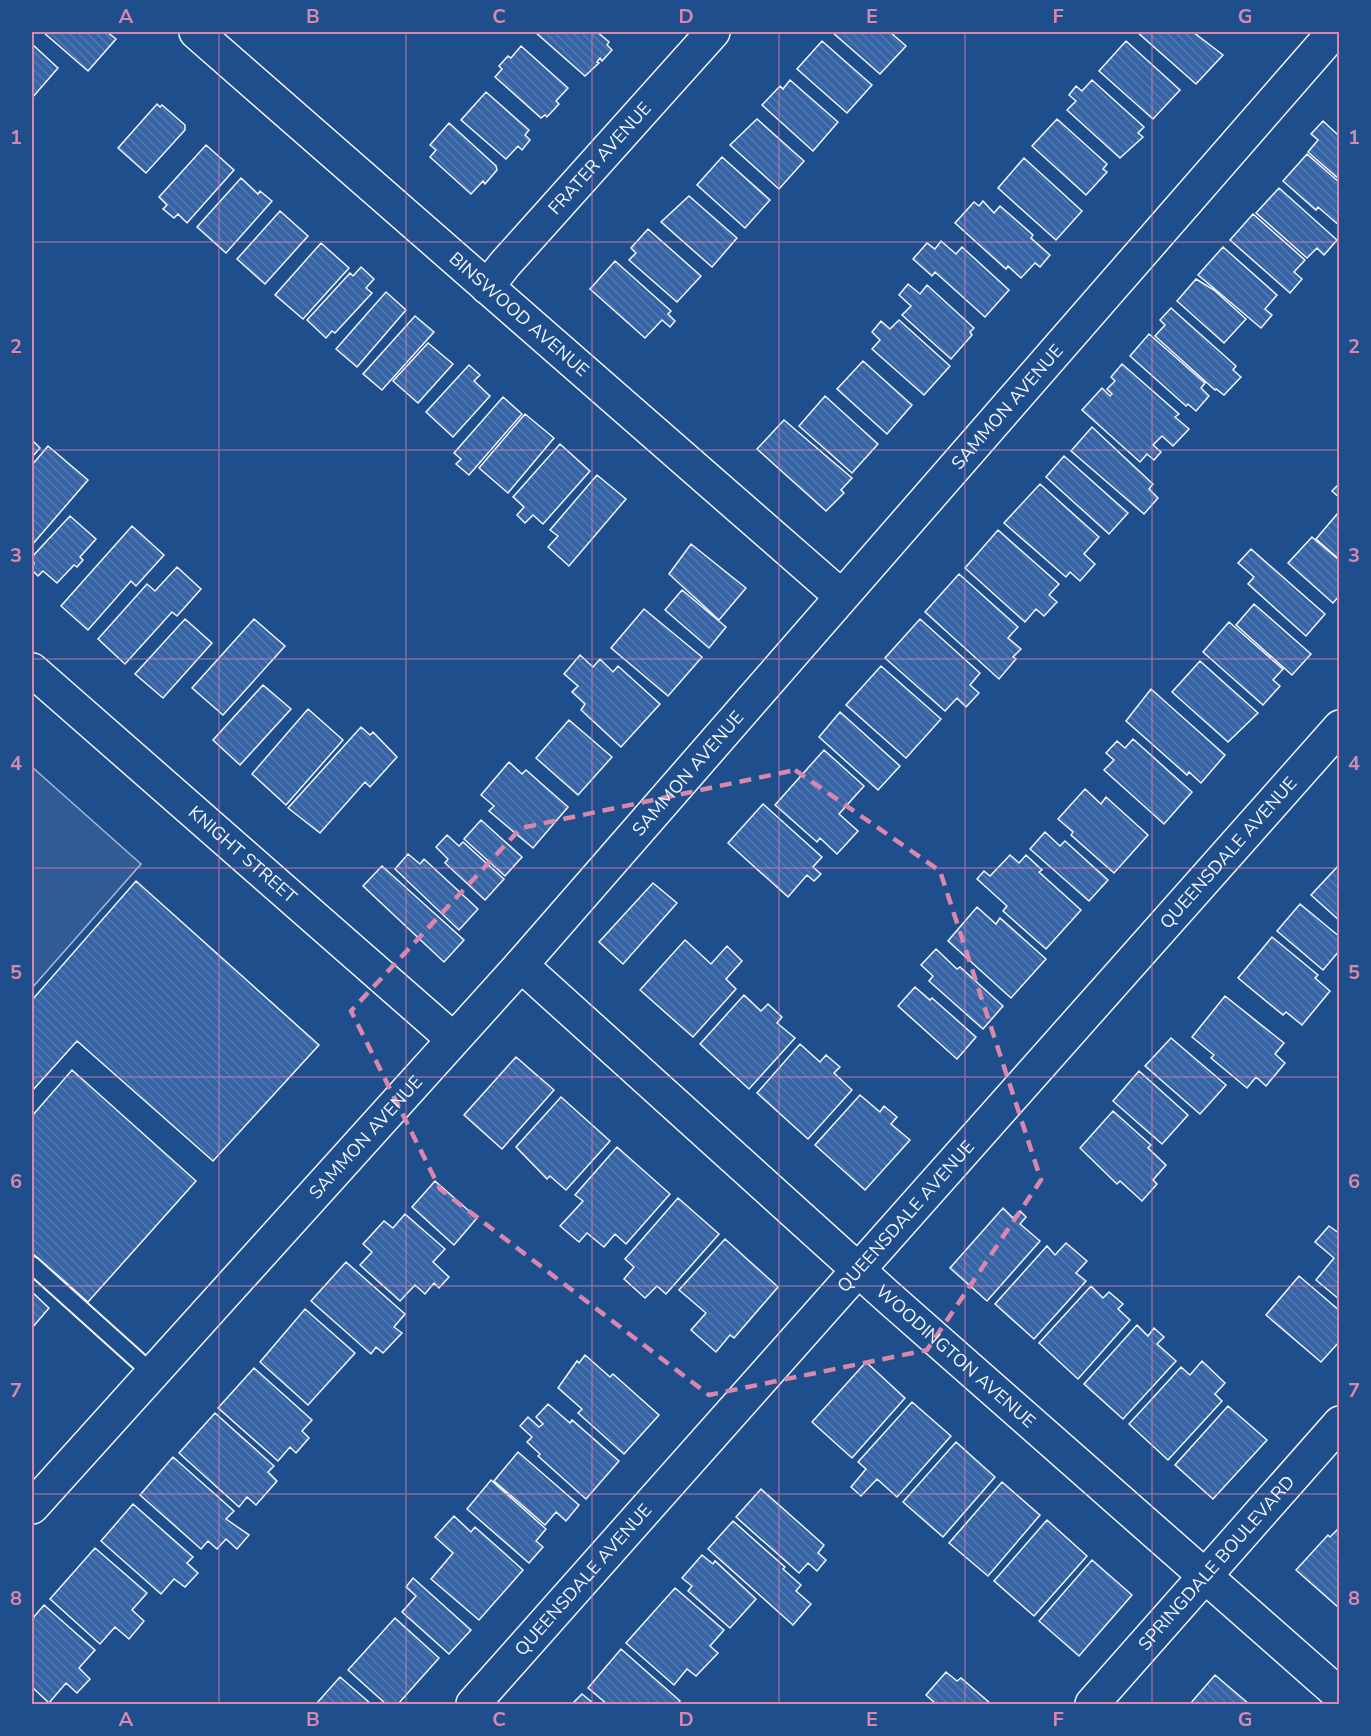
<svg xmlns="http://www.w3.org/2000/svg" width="1371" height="1736" font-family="'Nunito Sans',sans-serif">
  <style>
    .parking { fill: #305b95; stroke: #a8bbd7; stroke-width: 1.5 }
    .building { fill: url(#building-back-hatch); stroke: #f2f6ff; stroke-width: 1.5 }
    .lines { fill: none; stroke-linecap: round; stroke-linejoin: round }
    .lane-casing { stroke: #f2f6ff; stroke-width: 20 }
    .street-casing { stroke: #f2f6ff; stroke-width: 36 }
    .lane { stroke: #1f4e8c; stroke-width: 16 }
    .street { stroke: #1f4e8c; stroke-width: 33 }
    .marked { fill: none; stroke: #da87ad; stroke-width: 4.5; stroke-dasharray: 12 8; stroke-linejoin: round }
    .grid { fill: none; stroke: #da87ad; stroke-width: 1.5; stroke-opacity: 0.55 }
    .labels { text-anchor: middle; stroke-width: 4.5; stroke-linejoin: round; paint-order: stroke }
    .street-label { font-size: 18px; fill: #f2f6ff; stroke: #1f4e8c }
    .neatline { fill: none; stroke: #da87ad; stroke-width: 2 }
    .grid-label { font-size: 20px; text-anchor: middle; font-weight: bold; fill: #da87ad }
  </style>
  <defs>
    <pattern id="building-back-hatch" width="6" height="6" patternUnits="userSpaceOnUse" patternTransform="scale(1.5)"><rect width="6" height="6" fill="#3563a3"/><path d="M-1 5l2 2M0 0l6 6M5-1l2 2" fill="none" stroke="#537ab1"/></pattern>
  </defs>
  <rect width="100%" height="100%" fill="#1f4e8c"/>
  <!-- parking -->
  <path class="parking" d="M 32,767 L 141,864 L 32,988 Z"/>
  <!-- building -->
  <path class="building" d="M 43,32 L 107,32 L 116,39 L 88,71 Z
    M 535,32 L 597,32 L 609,42 L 607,45 L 612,50 L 602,61 L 600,58 L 597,62 L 599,63 L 585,76 Z
    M 832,32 L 890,32 L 906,46 L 880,74 Z
    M 1137,32 L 1193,32 L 1223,55 L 1196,84 Z
    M 822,41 L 872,85 L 847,113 L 797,69 Z
    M 1126,41 L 1180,90 L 1153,119 L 1099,71 Z
    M 32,44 L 58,68 L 32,98 Z
    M 521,46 L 568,88 L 556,101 L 559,104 L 547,117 L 545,115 L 541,118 L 495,77 L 502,69 L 499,66 L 508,56 L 511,58 Z
    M 790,80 L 838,122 L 813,151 L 762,105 L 780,86 L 783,89 Z
    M 1092,80 L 1144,127 L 1138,133 L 1143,137 L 1120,158 L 1067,110 L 1076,101 L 1069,95 L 1076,86 L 1082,91 Z
    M 486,92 L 529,130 L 525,135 L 530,140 L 522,150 L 518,146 L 506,159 L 461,120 Z
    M 157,104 L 160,107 L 162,105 L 185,125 L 185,130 L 146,173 L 118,148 Z
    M 757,119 L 804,161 L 779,189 L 730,145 Z
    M 1057,119 L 1107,164 L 1103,169 L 1107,172 L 1086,195 L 1032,146 Z
    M 1323,121 L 1338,135 L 1340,133 L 1340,180 L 1308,152 L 1318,140 L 1311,134 Z
    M 449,123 L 496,166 L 497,170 L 485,184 L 483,181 L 471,194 L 430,157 L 436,150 L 430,145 Z
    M 206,145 L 234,170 L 187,223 L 178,214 L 174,218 L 163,209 L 167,205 L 159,197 Z
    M 1307,154 L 1340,183 L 1340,226 L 1318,207 L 1316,210 L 1283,181 Z
    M 722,157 L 770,200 L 745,228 L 697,185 Z
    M 1024,158 L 1082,211 L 1056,240 L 998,188 Z
    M 241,178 L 258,194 L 260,191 L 272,201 L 226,253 L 197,227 Z
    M 1279,188 L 1337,240 L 1324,255 L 1317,248 L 1307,258 L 1256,213 Z
    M 689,196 L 737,238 L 712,267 L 661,222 Z
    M 983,201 L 994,213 L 1000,206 L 1033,235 L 1031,238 L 1050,255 L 1040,267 L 1035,263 L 1021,278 L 1008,266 L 1006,269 L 955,223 L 974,202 L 979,206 Z
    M 280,211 L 308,236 L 265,284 L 237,259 Z
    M 1253,214 L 1305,260 L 1294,272 L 1302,279 L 1290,293 L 1230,240 Z
    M 648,229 L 701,276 L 677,302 L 629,260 L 636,253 L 631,248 Z
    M 941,241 L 956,254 L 962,247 L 1009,290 L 985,317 L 935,272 L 932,276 L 913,259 L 927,243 L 935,249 Z
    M 321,243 L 349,268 L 303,319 L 275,295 Z
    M 1223,247 L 1277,295 L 1265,309 L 1272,315 L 1261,328 L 1198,275 Z
    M 615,261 L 671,311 L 668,314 L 675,321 L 670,327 L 662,320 L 645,338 L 590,289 Z
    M 361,267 L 374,279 L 366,288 L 372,293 L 335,333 L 332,331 L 326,338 L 307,320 L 350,273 L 353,276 Z
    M 1196,279 L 1214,290 L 1246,319 L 1224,343 L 1177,301 Z
    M 908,284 L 920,294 L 927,285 L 974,328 L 970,332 L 972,335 L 951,359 L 902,315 L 911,306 L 899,295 Z
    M 386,292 L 406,310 L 357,367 L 336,349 Z
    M 1171,308 L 1236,366 L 1233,370 L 1241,377 L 1224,395 L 1216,389 L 1215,390 L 1155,336 L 1165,325 L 1160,320 Z
    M 415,316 L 434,332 L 382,390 L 363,374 Z
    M 899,320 L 950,366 L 924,395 L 872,349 L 880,340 L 872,332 L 881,321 L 890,329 Z
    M 1149,334 L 1205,383 L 1201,388 L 1209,396 L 1196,411 L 1188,404 L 1186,406 L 1130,356 Z
    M 428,343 L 453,364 L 418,403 L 393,381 Z
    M 863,361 L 912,405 L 887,434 L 837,389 Z
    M 1122,364 L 1179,414 L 1175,417 L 1189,429 L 1173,446 L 1162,436 L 1153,445 L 1161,452 L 1154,460 L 1147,454 L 1140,462 L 1082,410 L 1102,388 L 1110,396 L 1112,394 L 1107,389 L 1115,381 L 1111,377 Z
    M 469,365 L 480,375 L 474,381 L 490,396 L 453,437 L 426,412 Z
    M 825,396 L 878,444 L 852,473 L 799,426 Z
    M 503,397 L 522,414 L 469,475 L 456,464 L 461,459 L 454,453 Z
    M 525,414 L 554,438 L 508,493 L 479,468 Z
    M 784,420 L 852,478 L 841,490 L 844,493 L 826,511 L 757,449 Z
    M 1092,427 L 1153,484 L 1149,489 L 1158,498 L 1144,514 L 1071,451 Z
    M 32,440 L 40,448 L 32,457 Z
    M 560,444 L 590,471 L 543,524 L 533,515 L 525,523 L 517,515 L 524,507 L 513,497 Z
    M 48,446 L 88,480 L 32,545 L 32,465 Z
    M 1064,456 L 1128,513 L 1109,534 L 1046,477 Z
    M 597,475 L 626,499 L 569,566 L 548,547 L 558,536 L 550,530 Z
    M 1340,483 L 1340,498 L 1332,491 Z
    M 1040,484 L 1099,537 L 1084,554 L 1095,564 L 1080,581 L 1070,572 L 1066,577 L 1004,523 Z
    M 1338,513 L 1340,514 L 1340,560 L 1316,539 Z
    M 70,516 L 96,539 L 80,557 L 83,560 L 77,567 L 74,565 L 57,583 L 43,571 L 38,576 L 32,570 L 34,563 L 32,557 Z
    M 132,526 L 164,555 L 136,586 L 131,581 L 88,630 L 61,606 Z
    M 998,530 L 1059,584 L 1049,595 L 1057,602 L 1044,616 L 1036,609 L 1025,622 L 965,568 Z
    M 1312,537 L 1340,561 L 1340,595 L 1333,603 L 1288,563 Z
    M 691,544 L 746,588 L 719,620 L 669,574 Z
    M 1251,549 L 1325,614 L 1306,636 L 1248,584 L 1254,577 L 1238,563 Z
    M 177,567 L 201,589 L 177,616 L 172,612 L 125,664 L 98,639 L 147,584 L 155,591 Z
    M 959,574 L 1018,627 L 1008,638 L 1021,649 L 1013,657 L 1016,659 L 999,679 L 925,612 Z
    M 682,590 L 726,627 L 709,648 L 665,610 Z
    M 1254,604 L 1311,654 L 1292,675 L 1236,625 Z
    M 644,609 L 702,657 L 668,696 L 611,648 Z
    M 185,619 L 212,643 L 163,698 L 135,674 Z
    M 254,619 L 285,646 L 223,715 L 192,688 Z
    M 920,619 L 980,673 L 970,685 L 979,693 L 966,707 L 957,698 L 945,711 L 885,658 Z
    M 1229,622 L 1283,669 L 1273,680 L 1280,686 L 1263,705 L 1203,652 Z
    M 580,655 L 593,667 L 600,659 L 613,672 L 618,666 L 660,704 L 621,747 L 581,710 L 585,704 L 572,692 L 578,686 L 564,674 Z
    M 1200,661 L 1258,713 L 1228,742 L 1172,692 Z
    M 881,666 L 941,719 L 906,758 L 846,705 Z
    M 263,685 L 291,709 L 240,765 L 213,740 Z
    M 1151,689 L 1225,755 L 1201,783 L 1189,772 L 1187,775 L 1126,721 Z
    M 308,709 L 343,740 L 286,805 L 252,774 Z
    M 840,712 L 900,766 L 878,790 L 819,737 Z
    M 569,720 L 612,757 L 578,795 L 536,758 Z
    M 361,727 L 370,735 L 373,732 L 397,757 L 370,787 L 365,782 L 320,833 L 288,808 Z
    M 1133,739 L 1192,792 L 1164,824 L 1104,770 L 1114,760 L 1106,753 L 1117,741 L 1125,748 Z
    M 824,750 L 864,786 L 839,814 L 858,831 L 837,854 L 820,838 L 817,842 L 775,805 Z
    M 509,762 L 522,774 L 526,770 L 568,807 L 533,848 L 489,811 L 494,806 L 481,795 Z
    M 1085,789 L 1101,804 L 1106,797 L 1148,835 L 1114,873 L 1071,835 L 1073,832 L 1058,819 Z
    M 763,804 L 822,857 L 813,867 L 821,874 L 814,881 L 807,875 L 788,897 L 728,843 Z
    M 481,820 L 522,857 L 505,876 L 464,839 Z
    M 1045,832 L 1060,846 L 1065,841 L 1108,880 L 1089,901 L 1030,849 Z
    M 447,835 L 459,846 L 463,842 L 504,879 L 485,900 L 445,863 L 448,859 L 436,847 Z
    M 408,854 L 420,864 L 424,859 L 478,909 L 459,930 L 395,869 Z
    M 1010,855 L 1019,863 L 1026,855 L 1042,870 L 1039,872 L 1081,910 L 1046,949 L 1003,911 L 1007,906 L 977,879 L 984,871 L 990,876 Z
    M 1340,864 L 1340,921 L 1311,895 Z
    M 382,866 L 464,940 L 444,962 L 363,886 Z
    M 136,881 L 319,1045 L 213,1161 L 77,1041 L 32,1091 L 32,1000 Z
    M 653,883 L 677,903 L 623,964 L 599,942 Z
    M 1300,904 L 1340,937 L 1340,950 L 1323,970 L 1277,931 Z
    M 977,907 L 996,924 L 1000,918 L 1046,959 L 1011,998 L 948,941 Z
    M 1272,937 L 1318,975 L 1315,978 L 1330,991 L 1302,1025 L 1286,1012 L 1283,1015 L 1238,978 Z
    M 685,940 L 711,964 L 727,946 L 742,961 L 726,979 L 736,989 L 693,1037 L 640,990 Z
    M 936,949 L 957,969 L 960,967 L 1003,1006 L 983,1029 L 929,981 L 933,976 L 921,965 Z
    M 915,987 L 930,1000 L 932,998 L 976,1037 L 957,1059 L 898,1006 Z
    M 744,995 L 761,1011 L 768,1004 L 782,1017 L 777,1023 L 795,1038 L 749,1089 L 700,1044 Z
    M 1225,996 L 1284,1043 L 1275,1054 L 1285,1063 L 1266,1086 L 1256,1077 L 1247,1088 L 1211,1058 L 1214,1055 L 1192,1037 Z
    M 1171,1038 L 1226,1085 L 1200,1114 L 1145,1066 Z
    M 800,1044 L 820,1062 L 826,1055 L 840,1067 L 834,1073 L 852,1090 L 808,1139 L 757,1093 Z
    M 516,1057 L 554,1090 L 502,1149 L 464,1115 Z
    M 72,1070 L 196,1181 L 88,1302 L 32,1253 L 32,1116 Z
    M 1139,1071 L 1188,1115 L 1162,1144 L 1113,1101 Z
    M 860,1095 L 880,1112 L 884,1106 L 897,1117 L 891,1124 L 910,1140 L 865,1190 L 815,1145 Z
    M 561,1097 L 610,1141 L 566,1190 L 550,1176 L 547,1179 L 516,1147 Z
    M 1113,1111 L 1151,1145 L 1148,1148 L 1166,1165 L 1153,1180 L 1157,1184 L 1142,1201 L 1120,1181 L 1117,1184 L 1080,1148 Z
    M 617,1147 L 670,1194 L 626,1244 L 615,1234 L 604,1247 L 587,1233 L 579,1242 L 560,1226 L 583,1201 L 575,1195 Z
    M 435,1181 L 477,1218 L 454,1245 L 412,1207 Z
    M 678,1198 L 719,1234 L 666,1294 L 657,1286 L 645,1298 L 624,1279 L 634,1267 L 625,1259 Z
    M 1003,1208 L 1013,1218 L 1020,1211 L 1026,1217 L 1020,1224 L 1040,1241 L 987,1301 L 950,1268 Z
    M 405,1214 L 445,1249 L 433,1262 L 449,1277 L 439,1288 L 434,1283 L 425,1294 L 415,1285 L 400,1301 L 360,1265 L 372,1252 L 363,1244 L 384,1221 L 393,1228 Z
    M 1329,1226 L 1340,1234 L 1340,1300 L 1316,1280 L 1334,1258 L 1315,1242 Z
    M 725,1239 L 778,1287 L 734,1338 L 730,1335 L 716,1352 L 691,1330 L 706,1313 L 679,1290 Z
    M 1066,1243 L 1087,1261 L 1076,1273 L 1086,1281 L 1034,1339 L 995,1304 L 1047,1246 L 1055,1255 Z
    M 346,1262 L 405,1314 L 394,1327 L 402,1333 L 383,1353 L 376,1347 L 371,1354 L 311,1301 Z
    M 1299,1276 L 1340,1311 L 1340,1341 L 1321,1362 L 1266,1315 Z
    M 1091,1286 L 1103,1298 L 1109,1292 L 1123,1304 L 1118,1309 L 1130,1320 L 1078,1379 L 1039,1343 Z
    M 32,1292 L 49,1308 L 32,1328 Z
    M 305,1309 L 355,1353 L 308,1405 L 260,1362 Z
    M 1137,1325 L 1148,1336 L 1154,1328 L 1164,1337 L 1157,1344 L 1176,1361 L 1123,1419 L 1084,1384 Z
    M 585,1355 L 610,1377 L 613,1374 L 659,1415 L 624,1454 L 578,1413 L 582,1409 L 558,1388 L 577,1361 L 579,1363 Z
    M 1202,1361 L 1225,1383 L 1215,1394 L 1222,1401 L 1168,1460 L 1129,1424 L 1181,1367 L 1190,1375 Z
    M 866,1362 L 905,1398 L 852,1458 L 812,1422 Z
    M 254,1368 L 312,1420 L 302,1431 L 309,1438 L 296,1453 L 290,1447 L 278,1461 L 218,1408 Z
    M 912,1402 L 951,1436 L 897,1497 L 877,1479 L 861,1496 L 851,1487 L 866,1469 L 858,1462 Z
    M 548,1404 L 570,1423 L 572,1420 L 619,1461 L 586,1499 L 538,1456 L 540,1454 L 527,1442 L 532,1437 L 520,1426 L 528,1417 L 539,1427 L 543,1424 L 536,1417 Z
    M 1228,1406 L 1267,1440 L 1213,1499 L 1175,1465 Z
    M 215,1413 L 274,1466 L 268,1472 L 277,1481 L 256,1505 L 247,1497 L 239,1507 L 179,1453 Z
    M 956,1442 L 995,1477 L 943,1537 L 903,1502 Z
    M 518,1452 L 579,1505 L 566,1521 L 556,1512 L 545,1525 L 494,1481 Z
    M 173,1457 L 234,1511 L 226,1519 L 249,1535 L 237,1549 L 226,1539 L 217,1549 L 208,1541 L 201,1549 L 140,1495 Z
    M 491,1480 L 546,1529 L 536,1541 L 543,1547 L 529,1563 L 467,1509 Z
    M 1002,1482 L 1040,1515 L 988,1576 L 949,1543 Z
    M 761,1489 L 824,1545 L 818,1553 L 826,1560 L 817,1571 L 808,1563 L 799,1573 L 736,1517 Z
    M 133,1504 L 193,1557 L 187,1563 L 198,1573 L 185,1587 L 174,1579 L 161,1594 L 101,1541 Z
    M 454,1516 L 471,1532 L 475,1527 L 523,1570 L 479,1620 L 431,1579 L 453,1553 L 435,1537 Z
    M 1047,1520 L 1087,1556 L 1034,1616 L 994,1581 Z
    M 733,1521 L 785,1567 L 783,1569 L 801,1585 L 796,1591 L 811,1604 L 793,1625 L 708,1549 Z
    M 1340,1527 L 1340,1606 L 1338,1607 L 1296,1570 L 1328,1535 L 1330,1537 Z
    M 95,1548 L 147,1593 L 132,1610 L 144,1621 L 129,1639 L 115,1627 L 100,1644 L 50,1599 Z
    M 702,1555 L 713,1564 L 715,1561 L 756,1599 L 730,1628 L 688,1591 L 692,1586 L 682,1578 Z
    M 1092,1560 L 1132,1595 L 1079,1656 L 1039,1621 Z
    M 413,1578 L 471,1630 L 449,1654 L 402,1612 L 416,1596 L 406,1587 Z
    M 675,1588 L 724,1630 L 710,1646 L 718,1653 L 696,1676 L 687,1669 L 674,1685 L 626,1643 Z
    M 44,1605 L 95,1650 L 79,1668 L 90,1679 L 77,1693 L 66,1683 L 49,1703 L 32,1687 L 32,1619 Z
    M 395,1618 L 439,1658 L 398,1704 L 386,1704 L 348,1670 Z
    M 621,1649 L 680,1701 L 677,1704 L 607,1704 L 588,1688 Z
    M 946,1672 L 957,1681 L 961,1678 L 991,1704 L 936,1704 L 926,1695 Z
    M 1215,1675 L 1249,1704 L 1190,1704 Z
    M 340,1677 L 371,1704 L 316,1704 Z
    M 582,1694 L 594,1704 L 572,1704 Z"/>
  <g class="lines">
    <defs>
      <path id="lane" d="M 32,1265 L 153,1374"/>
      <g id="street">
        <path id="s1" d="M 196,32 L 841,596"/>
        <path id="s2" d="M 487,287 L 505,264 L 713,32"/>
        <path id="s3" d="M 32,670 L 453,1039"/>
        <path id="s4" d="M 521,965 L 887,1296 L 1340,1695"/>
        <path id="s5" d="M 32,1507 L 521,965 L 1334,32"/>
        <path id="s6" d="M 473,1704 L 1340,727"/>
        <path id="s7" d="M 1092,1704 L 1340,1423"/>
      </g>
    </defs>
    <!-- lane casing -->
    <use href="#lane" class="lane-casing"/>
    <!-- street casing -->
    <use href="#street" class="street-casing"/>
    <!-- lane -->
    <use href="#lane" class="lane"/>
    <!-- street -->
    <use href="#street" class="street"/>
  </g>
  <!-- marked area -->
  <path class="marked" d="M 795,770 L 940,871 L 1041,1180 L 927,1350 L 709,1395 L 440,1189 L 351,1011 L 521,828 Z"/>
  <!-- grid -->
  <path class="grid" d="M 219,32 L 219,1704M 406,32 L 406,1704M 592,32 L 592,1704M 779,32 L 779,1704M 965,32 L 965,1704M 1152,32 L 1152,1704M 32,242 L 1340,242M 32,450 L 1340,450M 32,659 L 1340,659M 32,868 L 1340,868M 32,1077 L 1340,1077M 32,1286 L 1340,1286M 32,1494 L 1340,1494"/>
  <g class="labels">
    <!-- street labels -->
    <g class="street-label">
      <text dy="6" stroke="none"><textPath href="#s2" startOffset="171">FRATER AVENUE</textPath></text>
      <text dy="6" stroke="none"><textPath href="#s1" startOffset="429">BINSWOOD AVENUE</textPath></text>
      <text dy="6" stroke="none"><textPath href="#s5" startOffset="1470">SAMMON AVENUE</textPath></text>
      <text dy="6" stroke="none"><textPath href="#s5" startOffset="984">SAMMON AVENUE</textPath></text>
      <text dy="6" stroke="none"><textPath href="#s6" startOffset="1138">QUEENSDALE AVENUE</textPath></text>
      <text dy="6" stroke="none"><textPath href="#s3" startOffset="280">KNIGHT STREET</textPath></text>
      <text dy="6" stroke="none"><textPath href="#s5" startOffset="498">SAMMON AVENUE</textPath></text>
      <text dy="6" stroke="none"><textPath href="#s6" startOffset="652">QUEENSDALE AVENUE</textPath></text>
      <text dy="6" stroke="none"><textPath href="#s4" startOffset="585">WOODINGTON AVENUE</textPath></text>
      <text dy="6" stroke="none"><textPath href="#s7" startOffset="188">SPRINGDALE BOULEVARD</textPath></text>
      <text dy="6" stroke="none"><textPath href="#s6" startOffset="166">QUEENSDALE AVENUE</textPath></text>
    </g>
  </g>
  <!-- border -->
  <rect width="1371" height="1736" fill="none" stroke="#1f4e8c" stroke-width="66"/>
  <rect x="33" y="33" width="1305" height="1670" class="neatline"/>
  <g class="grid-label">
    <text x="126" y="23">A</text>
    <text x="313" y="23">B</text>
    <text x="499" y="23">C</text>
    <text x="686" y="23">D</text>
    <text x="872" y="23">E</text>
    <text x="1058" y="23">F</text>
    <text x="1245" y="23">G</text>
    <text x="16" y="144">1</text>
    <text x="1354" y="144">1</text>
    <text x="16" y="353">2</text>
    <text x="1354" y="353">2</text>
    <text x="16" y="562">3</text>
    <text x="1354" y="562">3</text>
    <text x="16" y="770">4</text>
    <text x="1354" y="770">4</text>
    <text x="16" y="979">5</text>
    <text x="1354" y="979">5</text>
    <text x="16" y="1188">6</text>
    <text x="1354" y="1188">6</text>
    <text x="16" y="1397">7</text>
    <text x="1354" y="1397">7</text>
    <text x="16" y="1605">8</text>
    <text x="1354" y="1605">8</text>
    <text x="126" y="1726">A</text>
    <text x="313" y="1726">B</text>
    <text x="499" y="1726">C</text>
    <text x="686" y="1726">D</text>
    <text x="872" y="1726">E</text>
    <text x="1058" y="1726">F</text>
    <text x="1245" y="1726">G</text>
  </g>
</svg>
